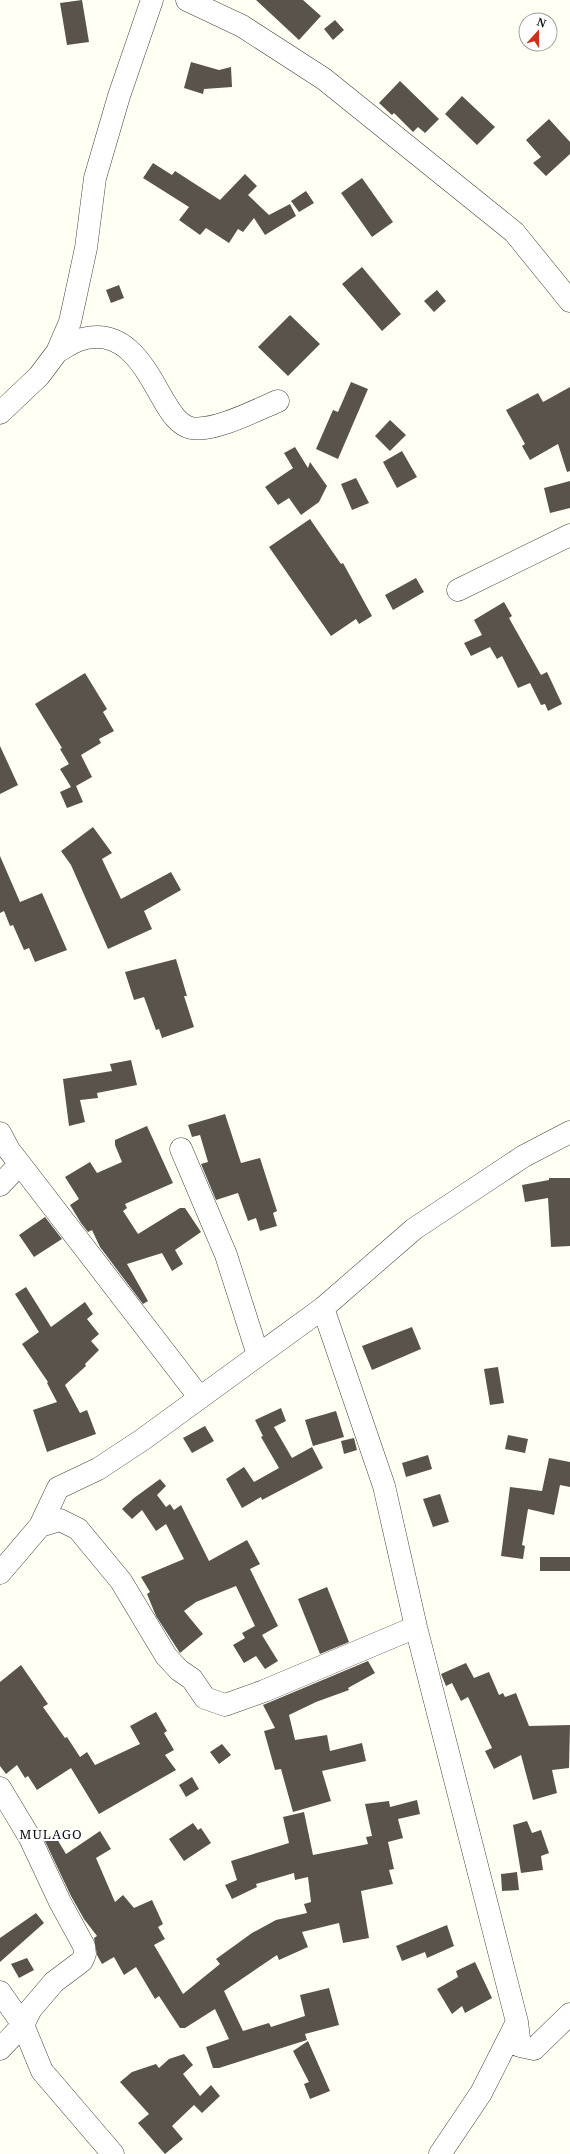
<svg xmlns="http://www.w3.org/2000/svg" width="570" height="2154" font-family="'Noto Serif',serif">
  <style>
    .building { fill: #5a534b }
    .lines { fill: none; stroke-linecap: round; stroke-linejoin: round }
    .minor-casing { stroke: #434343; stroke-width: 23 }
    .minor { stroke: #fff; stroke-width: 22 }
    .labels { text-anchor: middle; stroke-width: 4; stroke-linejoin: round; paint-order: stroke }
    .quarter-label { font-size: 13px; letter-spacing: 1px; fill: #101010; stroke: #fff }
  </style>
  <rect width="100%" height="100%" fill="#fffff3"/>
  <!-- building -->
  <path class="building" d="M 82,0 L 89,42 L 67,45 L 60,3 Z
    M 256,0 L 303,0 L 321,16 L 299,40 Z
    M 335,20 L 344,30 L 333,40 L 324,29 Z
    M 191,62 L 219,70 L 231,67 L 232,87 L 204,89 L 203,94 L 184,88 Z
    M 400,81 L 439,119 L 425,133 L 418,127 L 413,132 L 394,113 L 392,115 L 379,103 Z
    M 462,96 L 495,127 L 477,145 L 445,114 Z
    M 549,119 L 570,142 L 570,154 L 546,176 L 533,163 L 541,157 L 526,140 Z
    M 153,163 L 172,175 L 175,171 L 220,200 L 245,174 L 257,186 L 248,195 L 269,215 L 290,204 L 296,216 L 265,235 L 254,218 L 243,232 L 238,229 L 229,243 L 206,228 L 200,235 L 179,220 L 189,207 L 143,178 Z
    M 362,178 L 393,222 L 372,237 L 341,193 Z
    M 306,191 L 314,203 L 299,212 L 291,201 Z
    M 362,267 L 401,314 L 382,331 L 342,284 Z
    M 119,285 L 124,298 L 111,303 L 106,290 Z
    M 437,290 L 446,301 L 434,312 L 424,301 Z
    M 290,315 L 320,344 L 288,376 L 258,347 Z
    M 351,382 L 368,389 L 338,459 L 316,449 L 333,410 L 338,412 Z
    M 570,387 L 570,471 L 567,472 L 558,444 L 530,460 L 522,446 L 525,444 L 506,410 L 538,393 L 543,402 Z
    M 390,420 L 406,435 L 390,451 L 375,436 Z
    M 295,447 L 308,468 L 310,462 L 327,486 L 319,502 L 301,515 L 289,498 L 278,505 L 265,487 L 293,468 L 284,453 Z
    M 402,451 L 417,477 L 397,488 L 383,462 Z
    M 356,478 L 369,503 L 352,510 L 341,484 Z
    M 570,481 L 570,508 L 550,513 L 544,488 Z
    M 310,519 L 341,564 L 343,563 L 372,616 L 359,624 L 356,619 L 331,636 L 269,547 Z
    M 416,578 L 424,592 L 393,610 L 385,595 Z
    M 504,602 L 512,616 L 509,618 L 541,675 L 547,672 L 562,704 L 548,711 L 545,704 L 541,705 L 530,683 L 518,688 L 502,656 L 497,659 L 490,647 L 471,656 L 464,643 L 482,635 L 474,620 Z
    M 85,673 L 107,709 L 103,712 L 114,731 L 99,739 L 101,743 L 81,755 L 92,777 L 76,786 L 83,802 L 67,808 L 60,792 L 71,787 L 60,769 L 69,764 L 60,749 L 62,748 L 35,704 Z
    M 0,746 L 18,785 L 0,794 Z
    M 93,827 L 112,853 L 102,859 L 121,899 L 171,872 L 181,890 L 144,911 L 152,929 L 108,949 L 71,865 L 61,851 Z
    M 0,856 L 20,902 L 42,893 L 67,950 L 35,962 L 29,948 L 24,950 L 13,925 L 10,926 L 4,911 L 0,913 Z
    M 176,959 L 187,996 L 184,996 L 194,1027 L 162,1038 L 159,1029 L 156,1030 L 144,997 L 134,1000 L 125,972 Z
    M 131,1060 L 137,1085 L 97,1093 L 98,1098 L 80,1100 L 85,1122 L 69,1126 L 63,1079 L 112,1071 L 110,1064 Z
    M 225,1114 L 241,1163 L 260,1158 L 277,1211 L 273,1213 L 277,1226 L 260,1231 L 256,1218 L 248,1221 L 238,1193 L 216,1200 L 201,1164 L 208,1162 L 200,1135 L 192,1137 L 188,1125 Z
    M 147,1126 L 173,1183 L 125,1204 L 127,1208 L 123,1211 L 138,1234 L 180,1208 L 185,1208 L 201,1232 L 175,1250 L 183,1264 L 172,1271 L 162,1253 L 127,1264 L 148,1301 L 143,1304 L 100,1247 L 92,1230 L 88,1232 L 81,1223 L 70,1205 L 79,1199 L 65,1177 L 90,1162 L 97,1173 L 122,1162 L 115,1145 L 115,1140 Z
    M 549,1178 L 570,1178 L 570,1246 L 551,1247 L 548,1198 L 525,1202 L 522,1185 L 549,1180 Z
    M 45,1217 L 62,1239 L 34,1257 L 19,1235 Z
    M 26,1287 L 51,1327 L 85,1302 L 93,1314 L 87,1319 L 99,1334 L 91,1341 L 99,1350 L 85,1364 L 86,1366 L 65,1385 L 80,1413 L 87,1410 L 96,1434 L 47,1452 L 33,1410 L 57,1402 L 47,1383 L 48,1382 L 22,1344 L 39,1332 L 15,1294 Z
    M 412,1327 L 421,1349 L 372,1370 L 362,1346 Z
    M 498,1367 L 504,1403 L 490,1405 L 484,1369 Z
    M 281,1408 L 286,1421 L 274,1427 L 292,1458 L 312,1447 L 323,1468 L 262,1500 L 261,1497 L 242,1508 L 226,1479 L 244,1467 L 254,1482 L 279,1468 L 261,1437 L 263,1436 L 255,1420 Z
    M 336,1411 L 344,1437 L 313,1446 L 305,1420 Z
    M 205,1426 L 214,1441 L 192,1453 L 183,1438 Z
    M 508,1435 L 528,1439 L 525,1453 L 505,1449 Z
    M 354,1438 L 357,1450 L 344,1454 L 341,1441 Z
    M 428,1455 L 432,1469 L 406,1477 L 402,1463 Z
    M 549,1458 L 570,1462 L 570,1487 L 560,1485 L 554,1515 L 528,1509 L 522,1545 L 525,1546 L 523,1559 L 501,1556 L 510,1487 L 542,1491 Z
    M 160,1479 L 166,1486 L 157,1495 L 166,1507 L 170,1504 L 174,1510 L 181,1505 L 209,1561 L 247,1540 L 260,1564 L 250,1569 L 278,1626 L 262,1635 L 278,1661 L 265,1669 L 256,1656 L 244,1663 L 233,1645 L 245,1638 L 242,1633 L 255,1626 L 236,1586 L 196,1602 L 184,1611 L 203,1634 L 180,1653 L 156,1616 L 147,1594 L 150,1592 L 141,1577 L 184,1559 L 166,1524 L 156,1531 L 142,1510 L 132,1519 L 122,1509 L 134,1498 Z
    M 440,1494 L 449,1522 L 433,1527 L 423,1499 Z
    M 540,1557 L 570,1557 L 570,1571 L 540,1571 Z
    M 327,1587 L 349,1642 L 320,1654 L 298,1599 Z
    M 368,1661 L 375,1673 L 348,1688 L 349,1690 L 316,1702 L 289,1715 L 295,1740 L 327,1735 L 330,1751 L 362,1743 L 366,1761 L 322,1771 L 331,1801 L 293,1812 L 281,1769 L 275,1770 L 264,1731 L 275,1728 L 263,1705 Z
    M 466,1663 L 474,1678 L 489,1672 L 499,1695 L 503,1693 L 505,1697 L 516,1693 L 529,1726 L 570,1725 L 569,1768 L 552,1770 L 557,1793 L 533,1800 L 521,1755 L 494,1769 L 485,1751 L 492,1748 L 468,1697 L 461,1701 L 452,1683 L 446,1686 L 441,1674 Z
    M 21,1665 L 48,1704 L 43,1707 L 65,1738 L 67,1737 L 80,1757 L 87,1752 L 95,1765 L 140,1744 L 130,1726 L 156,1712 L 167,1731 L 164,1733 L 174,1750 L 165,1755 L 176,1770 L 99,1814 L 71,1768 L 37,1790 L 28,1776 L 25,1778 L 17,1765 L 6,1774 L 0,1766 L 0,1682 Z
    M 222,1744 L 231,1755 L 219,1764 L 210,1752 Z
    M 192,1777 L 199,1789 L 186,1797 L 179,1785 Z
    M 417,1800 L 420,1814 L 398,1819 L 403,1838 L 388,1842 L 394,1869 L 389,1870 L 393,1884 L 361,1891 L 369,1938 L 343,1943 L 339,1923 L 302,1932 L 308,1947 L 279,1960 L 277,1955 L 224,1991 L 243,2031 L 269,2023 L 271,2027 L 305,2016 L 300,1995 L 329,1988 L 339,2025 L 305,2034 L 307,2040 L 219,2068 L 213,2068 L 206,2047 L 229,2039 L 215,2009 L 185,2028 L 180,2028 L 159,1996 L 155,1999 L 136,1967 L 124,1975 L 114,1957 L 102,1964 L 97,1955 L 94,1938 L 97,1936 L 84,1919 L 71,1896 L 44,1839 L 54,1834 L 66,1854 L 100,1831 L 111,1849 L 96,1858 L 115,1902 L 123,1895 L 134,1908 L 152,1900 L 163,1924 L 158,1927 L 165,1939 L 154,1945 L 183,1994 L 220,1964 L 216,1959 L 252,1933 L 276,1920 L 307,1913 L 304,1904 L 311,1902 L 308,1877 L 295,1880 L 294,1873 L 256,1884 L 257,1887 L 232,1899 L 225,1885 L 237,1880 L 231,1861 L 289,1843 L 283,1817 L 304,1812 L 313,1855 L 368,1844 L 366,1837 L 372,1836 L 365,1804 L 389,1801 L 390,1807 Z
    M 527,1821 L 532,1833 L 541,1830 L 549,1853 L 541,1856 L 543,1870 L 521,1873 L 513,1825 Z
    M 193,1823 L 198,1830 L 201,1828 L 211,1843 L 184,1861 L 169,1839 Z
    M 517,1872 L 519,1890 L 502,1891 L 501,1874 Z
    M 36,1913 L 44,1923 L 0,1962 L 0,1938 Z
    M 447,1925 L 454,1946 L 427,1958 L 425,1952 L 402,1961 L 396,1946 Z
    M 27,1958 L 34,1970 L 19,1978 L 11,1964 Z
    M 475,1962 L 492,1998 L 465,2013 L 462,2006 L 452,2014 L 437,1989 L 458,1977 L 456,1971 Z
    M 308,2041 L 330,2091 L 310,2099 L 304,2084 L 309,2082 L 293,2051 Z
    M 184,2054 L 193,2065 L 183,2074 L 200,2096 L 211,2085 L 220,2096 L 202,2113 L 194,2105 L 172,2126 L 183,2139 L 165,2154 L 138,2123 L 149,2114 L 120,2082 L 132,2072 L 156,2064 L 159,2068 L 169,2059 Z"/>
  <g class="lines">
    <defs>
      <path id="minor" d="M 187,0 L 242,26 L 324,79 L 514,232 L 570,301
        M 57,352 C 64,348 71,343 79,340 C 125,325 145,368 164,401 C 170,411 178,425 191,428 C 215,432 256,410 278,401
        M 0,413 L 39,376 L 57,352 L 70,322 L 86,248 L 95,178 L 119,96 L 152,0
        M 458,590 L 570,535
        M 0,1133 L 9,1150 L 20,1164 L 0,1185
        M 181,1149 L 226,1255 L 258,1355
        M 20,1164 L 200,1398
        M 323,1308 L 384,1486 L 416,1627 L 517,2022
        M 40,1526 L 58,1488 L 98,1469 L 142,1440 L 323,1308 L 414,1229 L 524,1156 L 570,1132
        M 0,1573 L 40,1526 L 60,1520 L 78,1529 L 121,1581 L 166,1656 L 179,1670 L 192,1679 L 205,1698 L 225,1705 L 264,1691 L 416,1627
        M 0,1788 L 30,1838 L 60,1902 L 84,1946 L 85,1954 L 82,1961 L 54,1982 L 31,2009 L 23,2025 L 0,2049
        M 0,1992 L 23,2025 L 42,2071 L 113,2154
        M 440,2154 L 481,2093 L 517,2022 L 520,2046 L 534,2049 L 570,2014"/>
    </defs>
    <!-- minor casing -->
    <use href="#minor" class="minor-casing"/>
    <!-- minor -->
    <use href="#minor" class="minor"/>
  </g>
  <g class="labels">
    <!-- quarter labels -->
    <g class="quarter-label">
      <text x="51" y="1839">MULAGO</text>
    </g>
  </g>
  <!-- north arrow -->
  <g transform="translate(538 32) rotate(21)"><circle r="19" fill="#ffffff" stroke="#9f9f9f"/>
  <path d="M0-3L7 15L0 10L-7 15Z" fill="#cc311c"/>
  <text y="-6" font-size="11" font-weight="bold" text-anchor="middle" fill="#101010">N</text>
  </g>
</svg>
